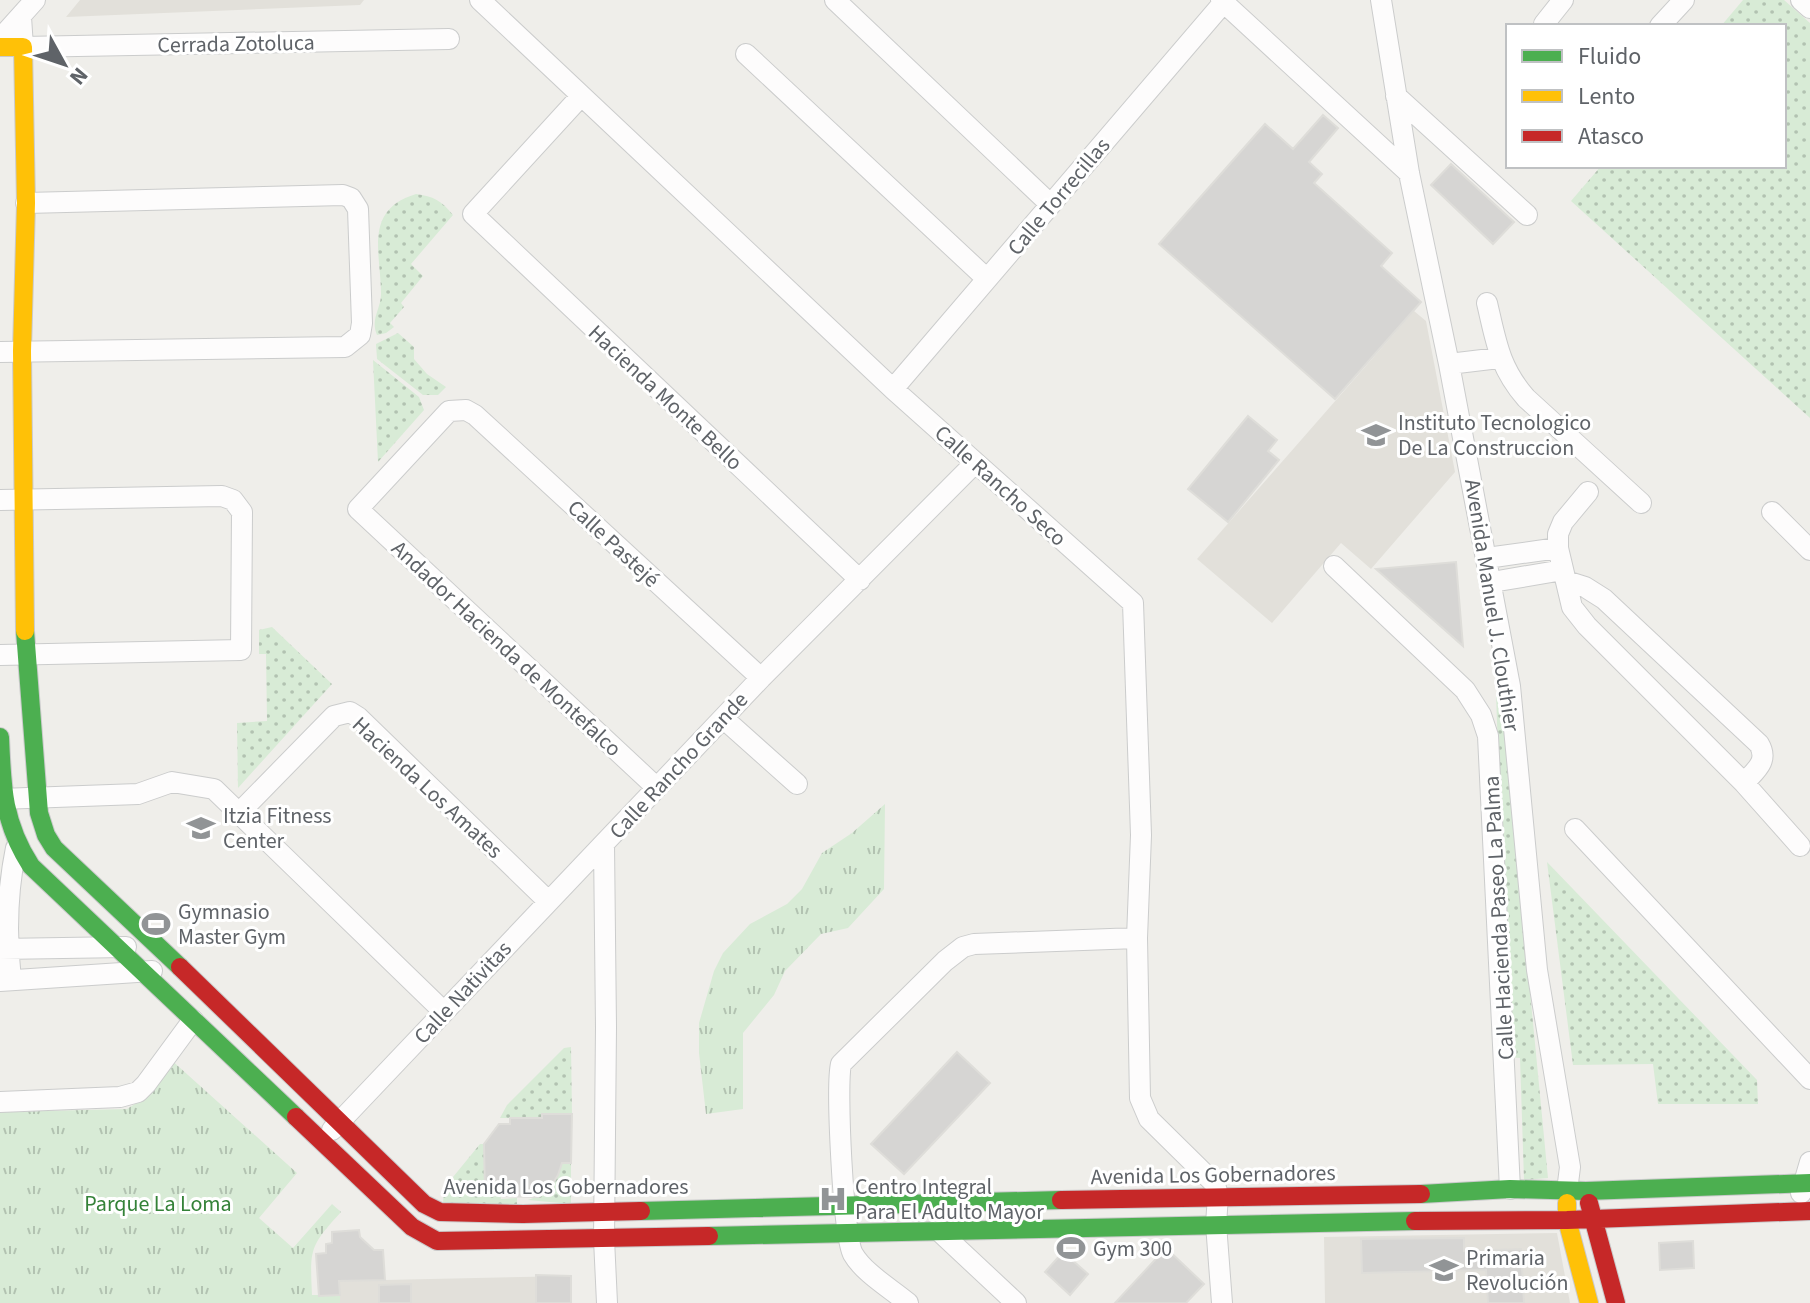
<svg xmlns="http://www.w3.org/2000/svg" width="1810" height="1303" font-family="'Source Sans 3',sans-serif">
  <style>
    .education { fill: #e2e0da }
    .grass { fill: url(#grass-dots) }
    .park { fill: url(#park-tufts) }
    .building { fill: #d6d5d3; stroke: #deddd9; stroke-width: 2 }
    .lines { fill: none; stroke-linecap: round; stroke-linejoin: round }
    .street-casing { stroke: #cbcccc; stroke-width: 22 }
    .fast-casing { stroke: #cacacb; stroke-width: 20 }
    .slow-casing { stroke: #cacacb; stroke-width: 20 }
    .jam-casing { stroke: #cacacb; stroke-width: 20 }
    .street { stroke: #fdfcfc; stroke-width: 20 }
    .fast { stroke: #4caf50; stroke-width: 18 }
    .slow { stroke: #ffc107; stroke-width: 18 }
    .jam { stroke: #c62828; stroke-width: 18 }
    .labels { text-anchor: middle; stroke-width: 6; stroke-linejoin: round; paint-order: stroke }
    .street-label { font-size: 22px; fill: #5f6368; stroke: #fff }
    .poi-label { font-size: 22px; fill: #5f6368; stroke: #fff; text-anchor: start }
    .park-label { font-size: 22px; fill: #348238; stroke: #fff }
  </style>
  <defs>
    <pattern id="grass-dots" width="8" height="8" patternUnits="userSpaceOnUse" patternTransform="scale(2)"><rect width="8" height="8" fill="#d8ebd6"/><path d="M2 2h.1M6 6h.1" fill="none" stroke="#b2c2b1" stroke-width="1.8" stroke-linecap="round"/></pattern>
    <pattern id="park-tufts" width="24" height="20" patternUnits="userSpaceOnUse" patternTransform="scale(2)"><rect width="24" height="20" fill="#d8ebd6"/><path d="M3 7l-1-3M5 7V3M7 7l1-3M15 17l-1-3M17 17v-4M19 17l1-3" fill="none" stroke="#b2c2b1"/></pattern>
  </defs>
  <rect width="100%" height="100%" fill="#efeeea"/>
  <!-- education -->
  <path class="education" d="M 80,0 L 364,0 L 360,5 L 66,17 Z
    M 1414,311 L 1426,321 L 1455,472 L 1371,569 L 1341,543 L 1272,623 L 1197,559 Z
    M 1557,1233 L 1570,1303 L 1325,1303 L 1324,1237 Z
    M 571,1276 L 572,1303 L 340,1303 L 339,1281 Z"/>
  <!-- grass -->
  <path class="grass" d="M 1743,0 L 1784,0 L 1810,23 L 1810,418 L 1571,201 L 1601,166 L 1784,166 L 1784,26 L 1721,26 Z
    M 416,194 C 433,196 442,201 453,215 L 411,264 L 423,276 L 401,303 L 404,307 L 390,323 L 394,327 L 386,333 L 377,335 C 370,319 381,309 381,294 C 381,253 363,210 416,194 Z
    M 398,333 L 414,347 L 414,359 L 427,374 L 446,387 L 438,395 L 423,395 L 377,359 L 376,344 Z
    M 373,360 L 419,397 L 424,410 L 378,462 Z
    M 272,627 L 332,684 L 238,788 L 237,723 L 267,721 L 266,654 L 259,654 L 259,630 Z
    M 1501,691 L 1548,1178 L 1524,1180 L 1520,1058 L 1508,1057 L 1496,692 Z
    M 1547,862 L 1757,1080 L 1758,1104 L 1658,1104 L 1653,1064 L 1573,1065 Z
    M 571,1047 L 572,1114 L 542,1114 L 542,1118 L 500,1118 L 507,1105 L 564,1048 Z
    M 480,1144 L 484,1144 L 485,1193 L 500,1193 L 501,1199 L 517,1198 L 517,1205 L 443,1204 L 444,1188 Z
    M 562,1163 L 571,1163 L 571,1204 L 528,1200 C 547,1193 556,1182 562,1163 Z"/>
  <!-- park -->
  <path class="park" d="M 885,804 L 884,889 L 848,928 L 821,934 L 785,971 L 774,995 L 743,1033 L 743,1109 L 706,1114 L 699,1053 L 699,1023 L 714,971 L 723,953 L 750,924 L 787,904 L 802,889 L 822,853 L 852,833 Z
    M 168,1057 L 297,1173 L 259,1218 L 293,1248 L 332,1204 L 341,1212 C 309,1247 310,1249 312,1295 L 340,1295 L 340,1303 L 0,1303 L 0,1112 L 127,1109 L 149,1095 Z"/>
  <!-- building -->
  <path class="building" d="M 1323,115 L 1338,128 L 1309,162 L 1322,174 L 1314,183 L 1392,253 L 1381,266 L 1421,302 L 1335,399 L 1159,244 L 1265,124 L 1293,149 Z
    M 1451,164 L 1514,222 L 1493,244 L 1431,185 Z
    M 1248,416 L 1277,440 L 1268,451 L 1279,460 L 1228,522 L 1188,489 Z
    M 1456,562 L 1463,646 L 1376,569 Z
    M 957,1052 L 990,1083 L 904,1174 L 871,1144 Z
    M 542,1114 L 572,1114 L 571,1163 L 562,1163 L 558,1175 L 550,1188 L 538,1197 L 501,1196 L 500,1193 L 485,1194 L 484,1144 L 499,1124 L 510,1124 L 510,1118 L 542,1118 Z
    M 359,1230 L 360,1237 L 374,1250 L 383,1250 L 385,1280 L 339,1281 L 340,1295 L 319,1296 L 316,1254 L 326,1253 L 326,1244 L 332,1243 L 332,1232 Z
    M 1464,1238 L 1464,1251 L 1521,1249 L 1524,1303 L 1488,1303 L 1486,1270 L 1362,1273 L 1361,1239 Z
    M 1693,1241 L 1694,1268 L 1660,1270 L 1659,1243 Z
    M 1166,1248 L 1204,1284 L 1186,1303 L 1115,1303 Z
    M 1063,1252 L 1088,1274 L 1070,1295 L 1045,1272 Z
    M 536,1275 L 571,1276 L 571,1303 L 536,1303 Z
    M 411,1284 L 411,1303 L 379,1303 L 379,1285 Z"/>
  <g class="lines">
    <defs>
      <path id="street" d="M 480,0 L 893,389 L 1133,603 L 1141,835 L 1137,938 L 1140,1098 L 1149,1119 L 1215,1184 L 1218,1196 L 1216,1224 L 1222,1303
        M 835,0 L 1050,204
        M 1221,0 L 1409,173
        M 1381,0 L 1409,173 L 1449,364 L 1510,686 L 1537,970 L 1570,1167 L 1567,1191
        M 1801,0 L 1810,8
        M 21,17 L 23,47 L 449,39
        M 1544,24 L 1563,0
        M 1660,26 L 1684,0
        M 0,39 L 35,0
        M 746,54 L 987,279
        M 581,96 L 473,214 L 860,580
        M 1396,96 L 1527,215
        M 1487,303 C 1496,341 1499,367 1526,398 L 1641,503
        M 0,352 L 345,347 L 360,335 L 362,323 L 358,209 L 351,198 L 343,195 L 26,203
        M 1449,364 L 1499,358
        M 893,389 L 1224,2
        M 1588,492 L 1563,522 L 1558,534 L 1558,548 L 1572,607 L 1587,626 L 1744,783
        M 0,500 L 222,496 L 233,500 L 242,512 L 241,650 L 0,655
        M 1772,512 L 1810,550
        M 1487,558 L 1558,548
        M 1334,566 L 1465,690 L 1481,715 L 1488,736 L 1510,1189
        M 1566,581 L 1585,587 L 1604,599 L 1759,744 C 1769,761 1756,770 1744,783 L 1800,846
        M 1492,582 L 1563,570
        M 723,718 L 797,784
        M 656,787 L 358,509 L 449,411 L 466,410 L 475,415 L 761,678
        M 0,799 L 138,794 L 172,782 L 214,789 L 444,1012
        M 238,814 L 334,716 L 350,712 L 358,717 L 548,901
        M 1575,829 L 1810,1079
        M 604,844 L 606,1027 L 604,1239 L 607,1303
        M 0,949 L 126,947
        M 11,980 C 6,936 7,892 16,848
        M 0,981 L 152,971
        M 0,1102 L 120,1097 L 138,1092 L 146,1084 L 193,1020
        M 332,1130 L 761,678 L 975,463
        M 1801,1193 L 1810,1162
        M 939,1231 L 1016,1303
        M 908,1303 C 890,1288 864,1273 853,1254 C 843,1236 836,1086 841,1064 L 945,961 L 963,947 L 974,944 L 1137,938"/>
      <path id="fast" d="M 25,631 L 39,813 L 46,835 L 54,848 L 180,967
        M 0,737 C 2,787 3,823 31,866 L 296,1117
        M 1421,1194 L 1510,1189 L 1586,1191 L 1810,1183
        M 641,1211 L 1061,1200
        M 709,1236 L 1415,1221"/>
      <path id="slow" d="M 0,47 L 23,47 L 26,203 L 22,351 L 25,631
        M 1567,1203 L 1567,1220 L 1589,1303"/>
      <path id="jam" d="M 180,967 L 424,1204 L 440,1212 L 523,1214 L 641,1211
        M 296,1117 L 412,1227 L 437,1241 L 709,1236
        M 1061,1200 L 1421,1194
        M 1589,1203 L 1616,1303
        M 1415,1221 L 1567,1220 L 1810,1211"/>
    </defs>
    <!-- street casing -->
    <use href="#street" class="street-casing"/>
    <!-- fast casing -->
    <use href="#fast" class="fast-casing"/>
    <!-- slow casing -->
    <use href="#slow" class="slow-casing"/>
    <!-- jam casing -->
    <use href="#jam" class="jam-casing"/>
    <!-- street -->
    <use href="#street" class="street"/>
    <!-- fast -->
    <use href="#fast" class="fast"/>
    <!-- slow -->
    <use href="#slow" class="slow"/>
    <!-- jam -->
    <use href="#jam" class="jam"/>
  </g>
  <!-- icons -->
  <defs>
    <symbol id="university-bare" viewBox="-9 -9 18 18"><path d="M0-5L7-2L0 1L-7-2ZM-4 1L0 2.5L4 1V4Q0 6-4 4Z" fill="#919496" stroke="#fff" stroke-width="2.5" paint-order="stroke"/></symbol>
    <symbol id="school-bare" viewBox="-9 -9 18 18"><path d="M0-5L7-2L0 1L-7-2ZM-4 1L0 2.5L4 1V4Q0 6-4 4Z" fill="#919496" stroke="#fff" stroke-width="2.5" paint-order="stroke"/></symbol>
    <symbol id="stadium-bare" viewBox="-9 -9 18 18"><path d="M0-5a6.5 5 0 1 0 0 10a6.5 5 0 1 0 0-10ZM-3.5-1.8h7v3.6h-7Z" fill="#919496" stroke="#fff" stroke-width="2.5" paint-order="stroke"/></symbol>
    <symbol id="hospital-bare" viewBox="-9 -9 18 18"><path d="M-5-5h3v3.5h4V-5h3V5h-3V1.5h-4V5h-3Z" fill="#919496" stroke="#fff" stroke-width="2.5" paint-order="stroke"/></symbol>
  </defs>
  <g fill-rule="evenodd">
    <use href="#university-bare" x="1356" y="415" width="40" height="40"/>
    <use href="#school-bare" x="181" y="808" width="40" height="40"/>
    <use href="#stadium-bare" x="136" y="904" width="40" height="40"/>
    <use href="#hospital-bare" x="813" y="1179" width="40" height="40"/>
    <use href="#stadium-bare" x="1051" y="1228" width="40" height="40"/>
    <use href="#school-bare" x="1424" y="1250" width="40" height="40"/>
  </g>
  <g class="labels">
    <!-- street labels -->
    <g class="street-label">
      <text transform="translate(236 43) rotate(-1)" y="8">Cerrada Zotoluca</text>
      <text transform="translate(1058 196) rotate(-50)" y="8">Calle Torrecillas</text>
      <text transform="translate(666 397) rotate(43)" y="8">Hacienda Monte Bello</text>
      <text transform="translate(1001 485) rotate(42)" y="8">Calle Rancho Seco</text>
      <text transform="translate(614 543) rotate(43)" y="8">Calle Pastejé</text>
      <text transform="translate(1493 605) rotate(81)" y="8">Avenida Manuel J. Clouthier</text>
      <text transform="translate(507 648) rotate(43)" y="8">Andador Hacienda de Montefalco</text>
      <text transform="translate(678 765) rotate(-47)" y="8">Calle Rancho Grande</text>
      <text transform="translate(428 787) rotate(43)" y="8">Hacienda Los Amates</text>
      <text transform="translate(1498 918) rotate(-93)" y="8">Calle Hacienda Paseo La Palma</text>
      <text transform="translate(462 992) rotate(-47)" y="8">Calle Nativitas</text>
      <text transform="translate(1213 1174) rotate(-1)" y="8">Avenida Los Gobernadores</text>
      <text x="566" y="1194">Avenida Los Gobernadores</text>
    </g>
    <!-- poi labels -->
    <g class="poi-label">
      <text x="1398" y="430">Instituto Tecnologico<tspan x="1398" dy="25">De La Construccion</tspan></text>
      <text x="223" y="823">Itzia Fitness<tspan x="223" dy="25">Center</tspan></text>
      <text x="178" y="919">Gymnasio<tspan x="178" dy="25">Master Gym</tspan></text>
      <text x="855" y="1194">Centro Integral<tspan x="855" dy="25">Para El Adulto Mayor</tspan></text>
      <text x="1093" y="1256">Gym 300</text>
      <text x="1466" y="1265">Primaria<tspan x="1466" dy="25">Revolución</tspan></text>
    </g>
    <!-- park labels -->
    <g class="park-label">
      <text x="158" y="1211">Parque La Loma</text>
    </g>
  </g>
  <!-- legend -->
  <rect x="1506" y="24" width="280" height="144" fill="#ffffff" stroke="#bfc1c3" stroke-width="2"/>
  <rect x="1522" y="50" width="40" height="12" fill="#4caf50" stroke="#bfc1c3" stroke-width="2"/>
  <text x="1578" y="64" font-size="24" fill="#5f6368">Fluido</text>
  <rect x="1522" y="90" width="40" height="12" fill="#ffc107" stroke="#bfc1c3" stroke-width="2"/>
  <text x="1578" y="104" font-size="24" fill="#5f6368">Lento</text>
  <rect x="1522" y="130" width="40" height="12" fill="#c62828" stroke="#bfc1c3" stroke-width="2"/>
  <text x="1578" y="144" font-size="24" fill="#5f6368">Atasco</text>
  <!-- north arrow -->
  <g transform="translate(64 64) rotate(130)" stroke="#ffffff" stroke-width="6" paint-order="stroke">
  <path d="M0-6L14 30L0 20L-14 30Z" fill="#5f6368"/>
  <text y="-12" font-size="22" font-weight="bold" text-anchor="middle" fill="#5f6368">N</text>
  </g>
</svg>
